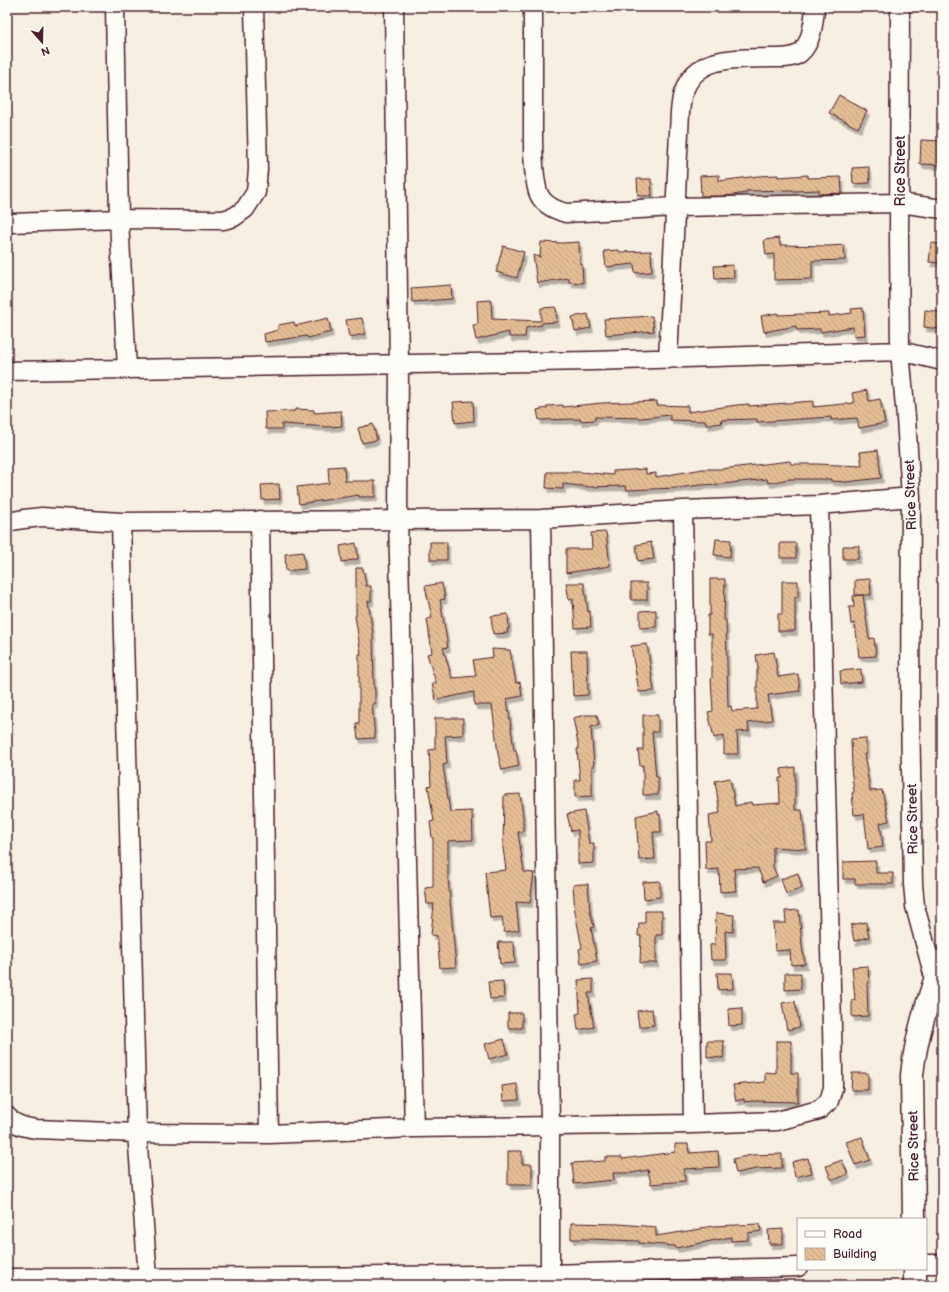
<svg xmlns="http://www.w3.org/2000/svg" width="949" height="1292" font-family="'Balsamiq Sans',sans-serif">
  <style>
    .building { fill: url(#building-back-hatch); stroke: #4a1f2b; filter: url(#shadow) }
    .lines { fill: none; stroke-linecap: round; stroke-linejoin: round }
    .street-casing { stroke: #4a1f2b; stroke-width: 21 }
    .secondary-casing { stroke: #4a1f2b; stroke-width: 25 }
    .street { stroke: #fdfcf7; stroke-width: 18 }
    .secondary { stroke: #fdfcf7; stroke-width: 22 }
    .labels { text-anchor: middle; stroke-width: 3; stroke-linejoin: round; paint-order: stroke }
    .street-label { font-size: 14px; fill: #4a1f2b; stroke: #fdfcf7 }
  </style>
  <defs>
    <pattern id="building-back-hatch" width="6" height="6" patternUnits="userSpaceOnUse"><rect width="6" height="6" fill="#e4bd94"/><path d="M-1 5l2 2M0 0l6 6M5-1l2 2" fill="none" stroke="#c5a280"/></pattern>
    <filter id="shadow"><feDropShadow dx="2.5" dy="4.5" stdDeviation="0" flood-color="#0004"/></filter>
  </defs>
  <rect width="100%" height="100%" fill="#f8efe3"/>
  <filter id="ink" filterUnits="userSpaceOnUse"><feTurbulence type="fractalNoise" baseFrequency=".025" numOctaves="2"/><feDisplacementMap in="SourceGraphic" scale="8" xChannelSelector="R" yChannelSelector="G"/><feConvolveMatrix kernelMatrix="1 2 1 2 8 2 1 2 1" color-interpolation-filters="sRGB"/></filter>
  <g filter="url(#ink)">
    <!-- building -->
    <path class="building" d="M 839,95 L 867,111 L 858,128 L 829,113 Z
      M 921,140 L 942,141 L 942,165 L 920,164 Z
      M 869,167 L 870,183 L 853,184 L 852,168 Z
      M 719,175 L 719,181 L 758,176 L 778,175 L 778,177 L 808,175 L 808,178 L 841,177 L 842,193 L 819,194 L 819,190 L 793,191 L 793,190 L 746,191 L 746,193 L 726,196 L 701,196 L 700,176 Z
      M 637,179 L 651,179 L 652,196 L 638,196 Z
      M 779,238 L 780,245 L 828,246 L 844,245 L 845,260 L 812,261 L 812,279 L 774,280 L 774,254 L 766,255 L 764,240 Z
      M 541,242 L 562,243 L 579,242 L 580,264 L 582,264 L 583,283 L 569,282 L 569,278 L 537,283 L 533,255 L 540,257 Z
      M 931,243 L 942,244 L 942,263 L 929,262 Z
      M 503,246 L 524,252 L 517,278 L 496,272 Z
      M 619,250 L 620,252 L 651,251 L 652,272 L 635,273 L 634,264 L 606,267 L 604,251 Z
      M 733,265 L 734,278 L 715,279 L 714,266 Z
      M 451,285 L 452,299 L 412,302 L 411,288 Z
      M 491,300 L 492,319 L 541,321 L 541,308 L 556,307 L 557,322 L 542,323 L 542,325 L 526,328 L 525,337 L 509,337 L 509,332 L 476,340 L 473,325 L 478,324 L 477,301 Z
      M 863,308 L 865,335 L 854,336 L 853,327 L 820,332 L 820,329 L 797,330 L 796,326 L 764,332 L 761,316 L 778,313 L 778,315 L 829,313 L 829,316 L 852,313 L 851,309 Z
      M 925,310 L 942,312 L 940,329 L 924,327 Z
      M 588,314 L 591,328 L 575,331 L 572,317 Z
      M 652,316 L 654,331 L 606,335 L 604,319 Z
      M 328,318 L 331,332 L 308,338 L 307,336 L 265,342 L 264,334 L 278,330 L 278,325 L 294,322 L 295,326 Z
      M 362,318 L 365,334 L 349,337 L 346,320 Z
      M 867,390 L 869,401 L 880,399 L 885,423 L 859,428 L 857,418 L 831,420 L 831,417 L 757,422 L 757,419 L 721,420 L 722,423 L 706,425 L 706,421 L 670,420 L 670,415 L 642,418 L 595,417 L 595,420 L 580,421 L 580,419 L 539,420 L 537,410 L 547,408 L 547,406 L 563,405 L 563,407 L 602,403 L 657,401 L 657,405 L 688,406 L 688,412 L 737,405 L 749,404 L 749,406 L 813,401 L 813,407 L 854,403 L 852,393 Z
      M 473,401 L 474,421 L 455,423 L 453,402 Z
      M 295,409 L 314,410 L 314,413 L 341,411 L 342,426 L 329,427 L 282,424 L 282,429 L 266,429 L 265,412 L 295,411 Z
      M 373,424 L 377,440 L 362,443 L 358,428 Z
      M 878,450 L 881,478 L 846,482 L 831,481 L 831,479 L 790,479 L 768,483 L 767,479 L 723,484 L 701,485 L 677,488 L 627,490 L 626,486 L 590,487 L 563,484 L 563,489 L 546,488 L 547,472 L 580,472 L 613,475 L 613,471 L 646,469 L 646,474 L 656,473 L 656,477 L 703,469 L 721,469 L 790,461 L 791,464 L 816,464 L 862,466 L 860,452 Z
      M 344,466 L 345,481 L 375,481 L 375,497 L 359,497 L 359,495 L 299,504 L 297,487 L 329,483 L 328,467 Z
      M 279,484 L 280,499 L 262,500 L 261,485 Z
      M 606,532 L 610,566 L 566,573 L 566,549 L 592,549 L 591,533 Z
      M 716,539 L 731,540 L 730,557 L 714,555 Z
      M 430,542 L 447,542 L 447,560 L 430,560 Z
      M 651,542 L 654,559 L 638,561 L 636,545 Z
      M 356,543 L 358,559 L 342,562 L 340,546 Z
      M 780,543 L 796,543 L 796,558 L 780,558 Z
      M 843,546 L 859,546 L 858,559 L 843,559 Z
      M 303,552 L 305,569 L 286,571 L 285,554 Z
      M 356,568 L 363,568 L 366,586 L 371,586 L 371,601 L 368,601 L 373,634 L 374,689 L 375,689 L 375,704 L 372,704 L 375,738 L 358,739 L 356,723 L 359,723 L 359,654 L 361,654 L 355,616 L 356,616 Z
      M 710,579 L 725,579 L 724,620 L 726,620 L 728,707 L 731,706 L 732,711 L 757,709 L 757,670 L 758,669 L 756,655 L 774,652 L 778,677 L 798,674 L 800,691 L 768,695 L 772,720 L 748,723 L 749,731 L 737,732 L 738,754 L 724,754 L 724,735 L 714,738 L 708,712 L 713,711 L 711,679 L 712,678 L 712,634 L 708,634 L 708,615 L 710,615 Z
      M 870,579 L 871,595 L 855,595 L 855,580 Z
      M 782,581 L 798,581 L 798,597 L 795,597 L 795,631 L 778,631 L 778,614 L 782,614 Z
      M 442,583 L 445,599 L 440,600 L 448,647 L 443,648 L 452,678 L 476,676 L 473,660 L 493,657 L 492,649 L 510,650 L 516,683 L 520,682 L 522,696 L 507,699 L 514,750 L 516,750 L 519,766 L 502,770 L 498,754 L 492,705 L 474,705 L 474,692 L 436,700 L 432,684 L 436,683 L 427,654 L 432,653 L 427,619 L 432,618 L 425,586 Z
      M 566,583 L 584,583 L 588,612 L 590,611 L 591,627 L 575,628 L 573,599 L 569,600 Z
      M 631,583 L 647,583 L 647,600 L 631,600 Z
      M 863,595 L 869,639 L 874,638 L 876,656 L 859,657 L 855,623 L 851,624 L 849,607 L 854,607 L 853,596 Z
      M 656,610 L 656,627 L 640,628 L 640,611 Z
      M 508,614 L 509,629 L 507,629 L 508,633 L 493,634 L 491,616 Z
      M 647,644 L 654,691 L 639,692 L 631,646 Z
      M 571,651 L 587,651 L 588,695 L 573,696 Z
      M 861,669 L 862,682 L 841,684 L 840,671 Z
      M 585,715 L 597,715 L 599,725 L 591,727 L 594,766 L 592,766 L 592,796 L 575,797 L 575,780 L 580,780 L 577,749 L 579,749 L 573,718 Z
      M 643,715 L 658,715 L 658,732 L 652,732 L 656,777 L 658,777 L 658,795 L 643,795 L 643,765 L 640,766 L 638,750 L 643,750 Z
      M 435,718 L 463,718 L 463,735 L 445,736 L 447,764 L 443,765 L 450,812 L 472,811 L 473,840 L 448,841 L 448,878 L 456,967 L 440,968 L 437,936 L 431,935 L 434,904 L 427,904 L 425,888 L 433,887 L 433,838 L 432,838 L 430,822 L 434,821 L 428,786 L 431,785 L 429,750 L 435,749 Z
      M 866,738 L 866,754 L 864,754 L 870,791 L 882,790 L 889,821 L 880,823 L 883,847 L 868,849 L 864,814 L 854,815 L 852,793 L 854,792 L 851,768 L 852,768 L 851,739 Z
      M 795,767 L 795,810 L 802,810 L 806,849 L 773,847 L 773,867 L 777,876 L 763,882 L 758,868 L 734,869 L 736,891 L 720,892 L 719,869 L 706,870 L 705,841 L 711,841 L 709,815 L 720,813 L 715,781 L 730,778 L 735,806 L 751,802 L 752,805 L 780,803 L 779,778 L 782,778 L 781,769 Z
      M 520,794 L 523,817 L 523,832 L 518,832 L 524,872 L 534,873 L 530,903 L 516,902 L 519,930 L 504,932 L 502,917 L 490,918 L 485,872 L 506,870 L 503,848 L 504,795 Z
      M 584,811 L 589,843 L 594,843 L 594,863 L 578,864 L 578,830 L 571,831 L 567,814 Z
      M 658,811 L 658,815 L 660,814 L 661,832 L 653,832 L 655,859 L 639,860 L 636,816 Z
      M 876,861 L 876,873 L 893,873 L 893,884 L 855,884 L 855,879 L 843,879 L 843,862 Z
      M 798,873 L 802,888 L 786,894 L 781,879 Z
      M 660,881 L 660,897 L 644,899 L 643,882 Z
      M 581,884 L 588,884 L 590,911 L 594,927 L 591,928 L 597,961 L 581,964 L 579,949 L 582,948 L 575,912 L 573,885 Z
      M 799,910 L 802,946 L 805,964 L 791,965 L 790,950 L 775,951 L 773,923 L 786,923 L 785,911 Z
      M 645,911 L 662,911 L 662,935 L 656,935 L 656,963 L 640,963 L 641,936 L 638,936 L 639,923 L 645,923 Z
      M 716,913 L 734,915 L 733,932 L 725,931 L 726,960 L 711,960 L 710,945 L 715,944 Z
      M 866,922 L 869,937 L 854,941 L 851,925 Z
      M 498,942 L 514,942 L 515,963 L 500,964 Z
      M 868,966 L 869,983 L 867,983 L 868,1016 L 852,1017 L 852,1000 L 855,1000 L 852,967 Z
      M 717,973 L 732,973 L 733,989 L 718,990 Z
      M 785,973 L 801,973 L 801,989 L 785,990 Z
      M 593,979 L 593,993 L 588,993 L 594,1027 L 578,1030 L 576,1014 L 580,1013 L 578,980 Z
      M 503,981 L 504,998 L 490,999 L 488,982 Z
      M 795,1001 L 800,1027 L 787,1030 L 782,1003 Z
      M 742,1008 L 742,1025 L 729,1026 L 728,1009 Z
      M 652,1009 L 654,1025 L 639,1027 L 637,1011 Z
      M 508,1013 L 522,1013 L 522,1028 L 508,1028 Z
      M 504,1039 L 508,1054 L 489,1059 L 485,1044 Z
      M 707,1041 L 724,1041 L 723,1058 L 707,1057 Z
      M 776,1041 L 791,1041 L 791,1073 L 798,1073 L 798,1102 L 752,1101 L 744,1102 L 744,1099 L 736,1101 L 733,1085 L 765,1082 L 765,1072 L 776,1073 Z
      M 852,1073 L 868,1073 L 868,1090 L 851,1090 Z
      M 517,1084 L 519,1100 L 503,1101 L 502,1086 Z
      M 862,1137 L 870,1160 L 855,1165 L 846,1142 Z
      M 675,1144 L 688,1144 L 689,1153 L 718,1151 L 719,1167 L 684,1169 L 685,1181 L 651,1184 L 648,1170 L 632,1173 L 613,1173 L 614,1180 L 574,1184 L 572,1163 L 605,1161 L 605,1157 L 622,1157 L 622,1159 L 675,1152 Z
      M 508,1151 L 522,1151 L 522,1164 L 532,1164 L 532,1185 L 508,1185 Z
      M 782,1154 L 782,1168 L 756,1169 L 736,1173 L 733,1159 L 751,1155 Z
      M 808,1158 L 812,1173 L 795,1177 L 792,1162 Z
      M 842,1160 L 848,1174 L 836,1179 L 831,1179 L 826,1166 Z
      M 571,1223 L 619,1224 L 656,1227 L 656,1236 L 701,1229 L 701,1228 L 713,1226 L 760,1224 L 761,1231 L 748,1233 L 748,1240 L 731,1241 L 731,1237 L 676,1248 L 675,1246 L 639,1243 L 639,1241 L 589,1239 L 571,1239 Z
      M 783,1229 L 783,1244 L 769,1244 L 768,1230 Z"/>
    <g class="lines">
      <defs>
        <path id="street" d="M 115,7 L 119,219 L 127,369
          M 394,7 L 399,365 L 398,519 L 414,1128
          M 533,7 C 533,44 533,81 533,118 C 533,139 532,172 538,192 C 542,204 555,210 566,213 L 676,207 L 900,203 L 942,209
          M 900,7 L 899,239 L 900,351 L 906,418 L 911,497 L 910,708 L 913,884 L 915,906 L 935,981
          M 7,222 L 12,223 L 119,219 L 223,220 L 234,217 L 245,209 L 256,192 L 258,169 L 254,7
          M 668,359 L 680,112 C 681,105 681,97 684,91 C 697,54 739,59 771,58 C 781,58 792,59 800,53 C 812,43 814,21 815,7
          M 7,371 L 593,361 L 900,351 L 942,361
          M 683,510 L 693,1124
          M 541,519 L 550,1126 L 550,1274
          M 260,520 L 269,1134
          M 7,522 L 24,519 L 42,517 L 121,522 L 541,519 L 683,510 L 819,505 L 911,497
          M 121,522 L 137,1133 L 148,1278
          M 7,1116 C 14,1125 24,1127 36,1129 L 137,1133 L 269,1134 L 414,1128 L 693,1124 L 777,1121 L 819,1110 L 829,1101 L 833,1088 L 833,1068 L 819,505
          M 926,1264 L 942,1264
          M 7,1278 L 304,1277 L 550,1274 L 798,1267"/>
        <path id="secondary" d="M 914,1219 L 912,1075 C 916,1034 929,998 942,960
          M 915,1269 L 915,1285"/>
      </defs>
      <!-- street casing -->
      <use href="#street" class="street-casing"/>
      <!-- secondary casing -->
      <use href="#secondary" class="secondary-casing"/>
      <!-- street -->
      <use href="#street" class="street"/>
      <!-- secondary -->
      <use href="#secondary" class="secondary"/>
    </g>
  </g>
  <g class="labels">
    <!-- street labels -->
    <g class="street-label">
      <text transform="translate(900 171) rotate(-90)" y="5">Rice Street</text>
      <text transform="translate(910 495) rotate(-92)" y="5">Rice Street</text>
      <text transform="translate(912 819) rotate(-91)" y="5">Rice Street</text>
      <text transform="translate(913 1146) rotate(-91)" y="5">Rice Street</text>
    </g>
  </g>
  <!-- margin -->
  <rect width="949" height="1292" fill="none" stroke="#fdfcf7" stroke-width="24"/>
  <rect x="12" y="12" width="925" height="1268" fill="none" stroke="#4a1f2b" stroke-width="1.5" filter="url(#ink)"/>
  <!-- legend -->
  <rect x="797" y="1218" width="130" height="52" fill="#fdfcf7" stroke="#b5a4a5"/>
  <rect x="805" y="1231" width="20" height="6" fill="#fdfcf7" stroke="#b5a4a5"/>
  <text x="833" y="1238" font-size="12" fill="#4a1f2b">Road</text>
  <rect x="805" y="1248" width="20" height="12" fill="url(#building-back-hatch)" stroke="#b5a4a5"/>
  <text x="833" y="1258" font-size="12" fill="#4a1f2b">Building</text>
  <!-- north arrow -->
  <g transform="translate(42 42) rotate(160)" stroke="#fdfcf7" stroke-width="3" paint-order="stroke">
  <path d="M0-3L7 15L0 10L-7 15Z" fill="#4a1f2b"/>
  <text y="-6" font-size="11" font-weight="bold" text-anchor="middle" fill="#4a1f2b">N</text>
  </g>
</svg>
